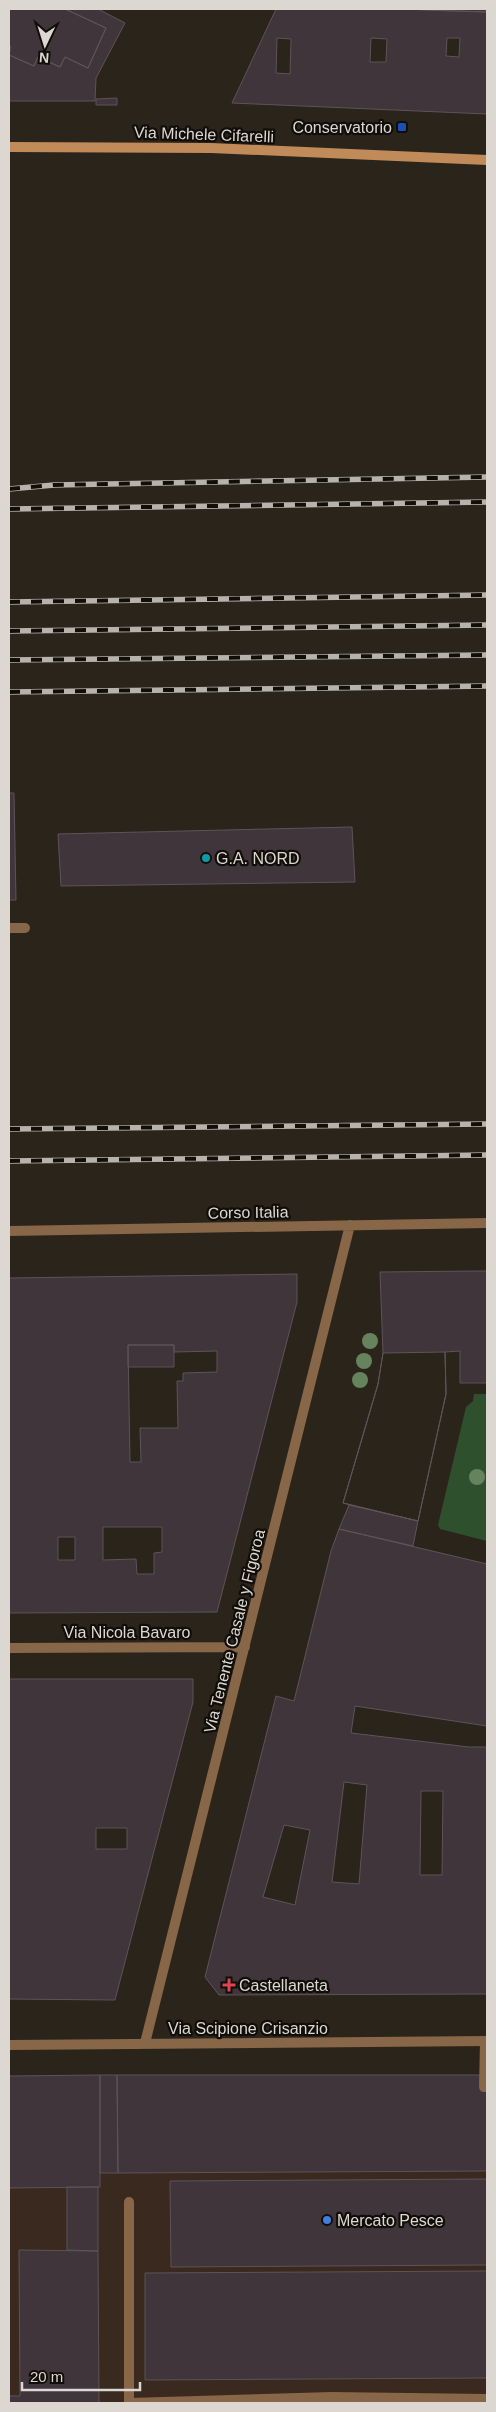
<svg xmlns="http://www.w3.org/2000/svg" width="496" height="2412" font-family="Helvetica,sans-serif">
  <style>
    .industrial { fill: #39291e }
    .green { fill: #2e502d }
    .building { fill: #41353c; stroke: #5f5359; fill-rule: evenodd }
    .lines { fill: none; stroke-linecap: round; stroke-linejoin: round }
    .service { stroke: #886648; stroke-width: 10 }
    .minor { stroke: #886648; stroke-width: 10 }
    .secondary { stroke: #c18a59; stroke-width: 10 }
    .rail-casing { stroke: #b8b2ac; stroke-width: 5.5 }
    .rail { stroke: #110e0a; stroke-width: 4; stroke-dasharray: 11; stroke-linecap: butt }
    .tree { fill: #65835c }
    .transit-dot { fill: #1a4fb4; stroke: #110e0a; stroke-width: 2 }
    .culture-dot { fill: #0f9aa8; stroke: #110e0a; stroke-width: 2 }
    .health-dot { fill: #e0444e; stroke: #110e0a; stroke-width: 2 }
    .shop-dot { fill: #3f7fe0; stroke: #110e0a; stroke-width: 2 }
    .labels { text-anchor: middle; stroke-width: 4.5; stroke-linejoin: round; paint-order: stroke }
    .poi-label { font-size: 16px; fill: #dcd7d1; stroke: #110e0a; text-anchor: start }
    .street-label { font-size: 16px; fill: #dcd7d1; stroke: #110e0a }
  </style>
  <rect width="100%" height="100%" fill="#2b241b"/>
  <!-- industrial -->
  <path class="industrial" d="M 487,2075 L 487,2403 L 9,2403 L 9,2076 Z"/>
  <!-- green -->
  <path class="green" d="M 474,1394 L 487,1394 L 487,1541 L 440,1529 L 438,1525 L 466,1407 L 473,1401 Z"/>
  <!-- building -->
  <path class="building" d="M 9,9 L 65,9 L 106,28 L 88,68 L 65,57 L 60,67 L 38,57 L 34,66 L 9,55 L 11,46 L 9,45 Z
    M 65,9 L 98,9 L 125,23 L 96,78 L 95,101 L 9,101 L 9,55 L 34,66 L 38,57 L 60,67 L 65,57 L 88,68 L 106,28 Z
    M 276,9 L 405,9 L 487,12 L 487,114 L 232,103 ZM 277,38 L 291,39 L 290,74 L 276,73 ZM 371,38 L 387,39 L 386,62 L 370,62 ZM 447,38 L 460,38 L 459,57 L 446,56 Z
    M 405,9 L 487,9 L 487,12 L 448,11 Z
    M 117,98 L 117,105 L 96,105 L 96,99 Z
    M 9,793 L 14,793 L 16,900 L 9,900 Z
    M 352,827 L 355,882 L 61,886 L 58,834 Z
    M 478,1271 L 487,1271 L 487,1383 L 460,1383 L 460,1351 L 445,1352 L 446,1394 L 418,1521 L 343,1503 L 378,1384 L 383,1353 L 380,1272 Z
    M 297,1274 L 297,1302 L 217,1612 L 9,1613 L 9,1278 ZM 128,1345 L 174,1345 L 174,1352 L 217,1351 L 217,1372 L 183,1373 L 183,1381 L 177,1381 L 178,1428 L 140,1428 L 141,1462 L 130,1462 ZM 103,1527 L 162,1527 L 162,1552 L 154,1553 L 154,1574 L 137,1574 L 136,1559 L 103,1560 ZM 58,1537 L 75,1537 L 75,1560 L 58,1560 Z
    M 128,1345 L 174,1345 L 174,1367 L 128,1367 Z
    M 445,1352 L 446,1394 L 418,1521 L 343,1503 L 378,1384 L 383,1353 Z
    M 349,1505 L 418,1521 L 413,1546 L 339,1529 Z
    M 339,1529 L 487,1564 L 487,1726 L 355,1706 L 351,1733 L 469,1747 L 487,1747 L 487,1994 L 219,1995 L 205,1977 L 276,1696 L 294,1701 L 331,1551 ZM 344,1782 L 367,1785 L 359,1884 L 332,1882 ZM 421,1791 L 443,1791 L 442,1875 L 420,1875 ZM 284,1825 L 310,1830 L 295,1905 L 263,1897 Z
    M 9,1679 L 193,1679 L 193,1702 L 115,2000 L 9,1999 ZM 96,1828 L 127,1828 L 127,1849 L 96,1849 Z
    M 100,2075 L 100,2187 L 9,2188 L 9,2076 Z
    M 100,2075 L 117,2075 L 118,2173 L 100,2173 Z
    M 117,2075 L 487,2075 L 487,2171 L 118,2173 Z
    M 487,2179 L 487,2265 L 171,2267 L 170,2181 Z
    M 67,2187 L 98,2187 L 98,2251 L 67,2250 Z
    M 19,2250 L 98,2251 L 99,2403 L 9,2403 L 9,2396 L 20,2396 Z
    M 487,2271 L 487,2378 L 145,2380 L 145,2273 Z"/>
  <g class="lines">
    <!-- service -->
    <path class="service" d="M 9,928 L 25,928
      M 485,2041 L 484,2087 L 487,2087
      M 129,2403 L 332,2397 L 487,2399
      M 129,2403 L 129,2202"/>
    <!-- minor -->
    <path class="minor" d="M 9,1231 L 487,1223
      M 9,1648 L 245,1647
      M 145,2043 L 350,1225
      M 9,2045 L 487,2041"/>
    <!-- secondary -->
    <path class="secondary" d="M 9,147 L 211,148 L 487,160"/>
    <defs>
      <path id="rail" d="M 9,489 L 54,485 L 487,477
        M 9,509 L 487,502
        M 9,602 L 487,595
        M 9,631 L 487,625
        M 9,660 L 487,655
        M 9,692 L 487,686
        M 9,1129 L 487,1124
        M 9,1161 L 487,1155"/>
    </defs>
    <!-- rail casing -->
    <use href="#rail" class="rail-casing"/>
    <!-- rail -->
    <use href="#rail" class="rail"/>
  </g>
  <!-- trees -->
  <g class="tree">
    <circle cx="370" cy="1341" r="8"/>
    <circle cx="364" cy="1361" r="8"/>
    <circle cx="360" cy="1380" r="8"/>
    <circle cx="477" cy="1477" r="8"/>
  </g>
  <!-- markers -->
  <rect class="transit-dot" x="397" y="122" width="10" height="10" rx="2.5"/>
  <circle class="culture-dot" cx="206" cy="858" r="5"/>
  <path class="health-dot" d="M226.5 1977.5h5v5h5v5h-5v5h-5v-5h-5v-5h5z"/>
  <circle class="shop-dot" cx="327" cy="2220" r="5"/>
  <g class="labels">
    <!-- poi labels -->
    <g class="poi-label">
      <text x="392" y="133" text-anchor="end">Conservatorio</text>
      <text x="216" y="864">G.A. NORD</text>
      <text x="239" y="1991">Castellaneta</text>
      <text x="337" y="2226">Mercato Pesce</text>
    </g>
    <!-- street labels -->
    <g class="street-label">
      <text transform="translate(204 134) rotate(2)" y="6">Via Michele Cifarelli</text>
      <text transform="translate(248 1212) rotate(-1)" y="6">Corso Italia</text>
      <text transform="translate(234 1631) rotate(-76)" y="6">Via Tenente Casale y Figoroa</text>
      <text x="127" y="1638">Via Nicola Bavaro</text>
      <text x="248" y="2034">Via Scipione Crisanzio</text>
    </g>
  </g>
  <!-- border -->
  <rect width="496" height="2412" fill="none" stroke="#dcd7d1" stroke-width="20"/>
  <!-- north arrow -->
  <g transform="translate(45 45) rotate(184)" stroke="#110e0a" stroke-width="4" paint-order="stroke">
  <path d="M0-4L9 19L0 12L-9 19Z" fill="#dcd7d1"/>
  <text y="-8" font-size="14" font-weight="bold" text-anchor="middle" fill="#dcd7d1">N</text>
  </g>
  <!-- scale -->
  <path d="M22 2382v8h118v-8" fill="none" stroke="#dcd7d1" stroke-width="2.5"/>
  <text x="30" y="2382" font-size="15" fill="#dcd7d1" stroke="#110e0a" stroke-width="4" paint-order="stroke">20 m</text>
</svg>
